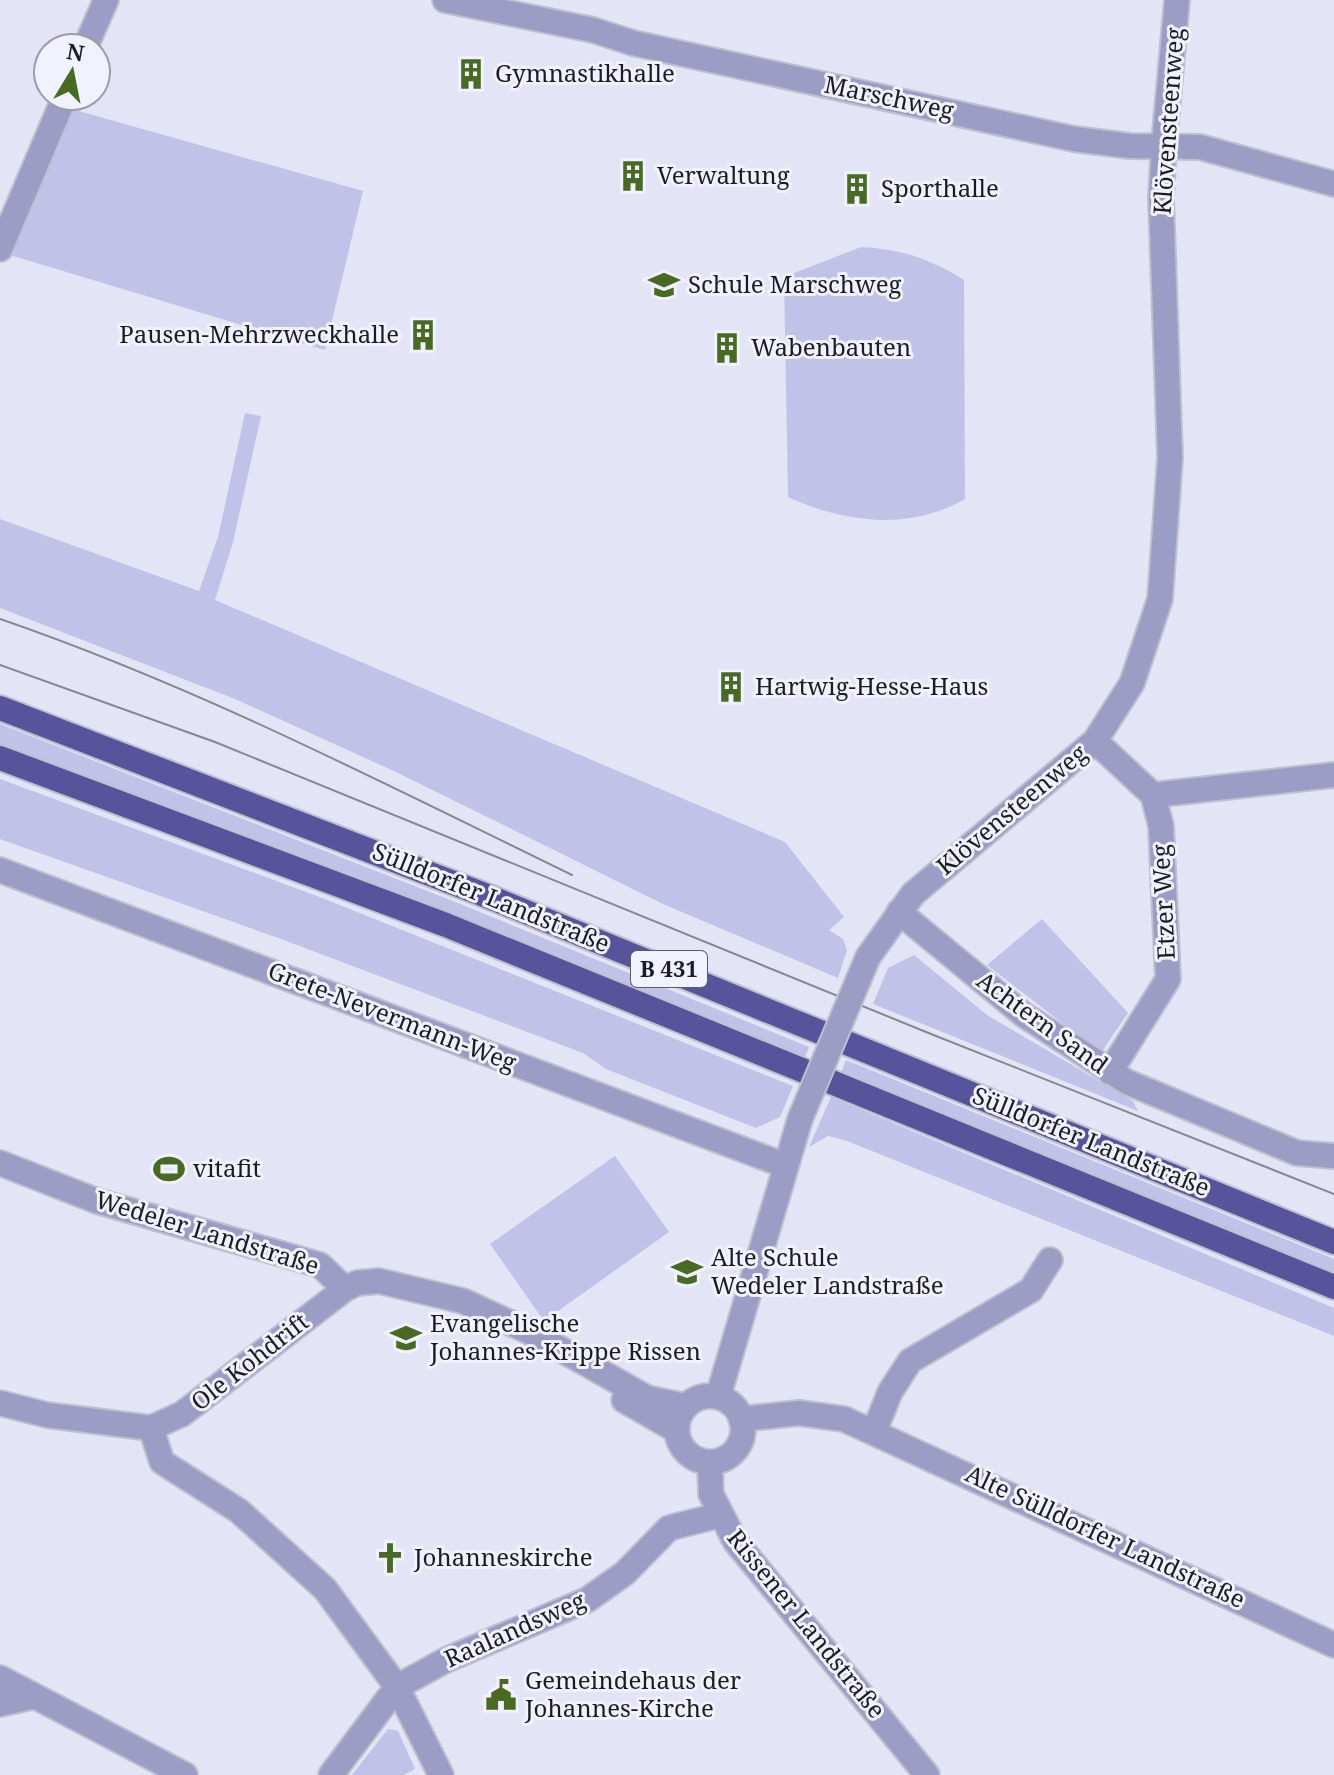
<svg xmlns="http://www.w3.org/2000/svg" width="1334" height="1775" font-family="'Noto Serif',serif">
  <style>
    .green { fill: #c1c2e8 }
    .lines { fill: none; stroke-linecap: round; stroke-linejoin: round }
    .minor-casing { stroke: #bfc0cf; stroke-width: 28 }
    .tertiary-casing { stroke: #bfc0cf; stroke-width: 28 }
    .trunk-casing { stroke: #bfc0cf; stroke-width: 28 }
    .minor { stroke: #9c9dc4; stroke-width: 24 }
    .tertiary { stroke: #9c9dc4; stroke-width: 24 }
    .trunk { stroke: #58549c; stroke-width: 24 }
    .tram { stroke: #868793; stroke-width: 2 }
    .tertiary-bridge-casing { stroke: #bfc0cf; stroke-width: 28; stroke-linecap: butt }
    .tertiary-bridge { stroke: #9c9dc4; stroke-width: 24 }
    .labels { text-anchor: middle; stroke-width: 6; stroke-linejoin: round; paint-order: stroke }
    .shield { fill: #f1f1ff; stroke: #5c5c64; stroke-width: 2 }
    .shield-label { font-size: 22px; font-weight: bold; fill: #1c1c22 }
    .poi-label { font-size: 24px; fill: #1c1c22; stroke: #f1f1ff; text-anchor: start }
    .street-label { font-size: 24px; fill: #1c1c22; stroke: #f1f1ff }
  </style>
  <rect width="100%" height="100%" fill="#e3e4f5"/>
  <!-- green -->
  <path class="green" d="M 61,106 L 363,191 L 325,350 L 0,252 Z
    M 861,247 C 901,249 931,259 964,280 L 965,499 C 909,531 845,523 788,497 L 784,277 Z
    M 245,413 L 261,416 L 233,542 L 215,600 L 785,842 L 844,917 L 829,930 L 843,939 L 847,950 L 838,978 L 663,904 L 396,772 L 235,699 L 0,608 L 0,519 L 199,591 L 218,537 Z
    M 0,724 L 458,903 L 809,1047 L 804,1059 L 436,908 L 420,906 L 222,827 L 0,750 Z
    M 0,779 L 317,896 L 793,1086 L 780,1117 L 756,1128 L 606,1069 L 583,1053 L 281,939 L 0,839 Z
    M 1042,919 L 1128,1013 L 1101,1053 L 987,965 Z
    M 914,955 L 987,1015 L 1133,1101 L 1138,1111 L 873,1004 L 888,968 Z
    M 846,1060 L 1334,1259 L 1334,1273 L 841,1073 Z
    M 831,1097 L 1334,1308 L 1334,1336 L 847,1141 L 828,1136 L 809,1147 Z
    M 615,1156 L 669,1232 L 544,1321 L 490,1244 Z
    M 388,1729 L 398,1731 L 415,1769 L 404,1775 L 352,1775 Z"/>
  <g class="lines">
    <defs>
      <path id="minor" d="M 445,0 L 593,30 L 633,43 L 1074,139 L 1130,146 L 1200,147 L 1334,184
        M 85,48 L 106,0
        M 1164,144 L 1177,0
        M 0,249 L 65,96
        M 1095,741 L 1153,795 L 1161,826 L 1168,979 L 1110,1072
        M 1153,795 L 1334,775
        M 0,870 L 784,1165
        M 899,912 L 1024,1015 L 1127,1082 L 1297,1153 L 1334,1156
        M 0,1163 L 97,1201 L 320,1265 L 345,1289
        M 624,1400 L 676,1430
        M 0,1403 L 47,1415 L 151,1428
        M 741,1419 L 799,1413 L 844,1419 L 1334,1645
        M 151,1428 L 182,1414 L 345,1289 L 357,1283 L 379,1281 L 463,1301 L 532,1333 L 647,1398 L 685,1406
        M 151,1428 L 162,1462 L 239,1511 L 325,1589 L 397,1687 L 441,1775
        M 874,1432 L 890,1392 L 910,1361 L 1031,1290 L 1050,1260
        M 0,1678 L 185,1775
        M 0,1704 L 35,1696
        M 331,1775 L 397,1687 L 446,1660 L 587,1600 L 625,1573 L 669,1528 L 720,1515"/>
      <path id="tertiary" d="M 868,957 L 913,894 L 1095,741 L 1132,683 L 1160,599 L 1170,458 L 1161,198 L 1164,144
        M677 1429a33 33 0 1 1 66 0a33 33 0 1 1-66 0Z
        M 718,1397 L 800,1119
        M 710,1463 L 711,1494 L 735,1541 L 927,1775"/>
      <path id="trunk" d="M 0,708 L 482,894 L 1334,1242
        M 0,758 L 446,925 L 1334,1287"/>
    </defs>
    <!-- minor casing -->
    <use href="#minor" class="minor-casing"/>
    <!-- tertiary casing -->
    <use href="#tertiary" class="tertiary-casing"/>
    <!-- trunk casing -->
    <use href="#trunk" class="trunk-casing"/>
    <!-- minor -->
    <use href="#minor" class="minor"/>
    <!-- tertiary -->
    <use href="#tertiary" class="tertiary"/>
    <!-- trunk -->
    <use href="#trunk" class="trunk"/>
    <!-- tram -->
    <path class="tram" d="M 0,619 C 198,687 385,784 572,875
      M 0,665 L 215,742 L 931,1034 L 1334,1194"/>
    <defs>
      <path id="tertiary-bridge" d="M 800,1119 L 868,957"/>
    </defs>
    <!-- tertiary-bridge casing -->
    <use href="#tertiary-bridge" class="tertiary-bridge-casing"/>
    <!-- tertiary-bridge -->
    <use href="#tertiary-bridge" class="tertiary-bridge"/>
  </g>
  <!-- icons -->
  <defs>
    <symbol id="building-bare" viewBox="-9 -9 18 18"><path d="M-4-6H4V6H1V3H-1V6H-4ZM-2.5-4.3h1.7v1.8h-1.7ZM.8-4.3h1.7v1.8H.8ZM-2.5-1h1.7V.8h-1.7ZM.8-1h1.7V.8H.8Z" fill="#486a22" stroke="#f1f1ff" stroke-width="2.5" paint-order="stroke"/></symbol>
    <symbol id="school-bare" viewBox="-9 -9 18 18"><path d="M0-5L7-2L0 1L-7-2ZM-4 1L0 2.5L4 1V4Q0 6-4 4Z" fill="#486a22" stroke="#f1f1ff" stroke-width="2.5" paint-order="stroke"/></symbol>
    <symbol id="stadium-bare" viewBox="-9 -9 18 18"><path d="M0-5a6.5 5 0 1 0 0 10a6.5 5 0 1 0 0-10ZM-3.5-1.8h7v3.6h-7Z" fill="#486a22" stroke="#f1f1ff" stroke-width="2.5" paint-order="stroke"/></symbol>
    <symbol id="church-bare" viewBox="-9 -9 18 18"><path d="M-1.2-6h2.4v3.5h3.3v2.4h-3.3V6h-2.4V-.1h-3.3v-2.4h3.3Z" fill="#486a22" stroke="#f1f1ff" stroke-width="2.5" paint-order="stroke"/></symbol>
    <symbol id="civic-bare" viewBox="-9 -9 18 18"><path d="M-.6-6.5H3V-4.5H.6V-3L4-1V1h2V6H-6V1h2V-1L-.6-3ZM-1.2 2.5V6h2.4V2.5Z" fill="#486a22" stroke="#f1f1ff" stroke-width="2.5" paint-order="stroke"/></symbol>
  </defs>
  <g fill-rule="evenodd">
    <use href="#building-bare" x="449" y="52" width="44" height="44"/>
    <use href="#building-bare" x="611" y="154" width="44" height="44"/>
    <use href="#building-bare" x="835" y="167" width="44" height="44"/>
    <use href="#school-bare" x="642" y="263" width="44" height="44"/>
    <use href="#building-bare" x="401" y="313" width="44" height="44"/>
    <use href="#building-bare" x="705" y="326" width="44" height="44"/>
    <use href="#building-bare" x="709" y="665" width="44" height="44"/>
    <use href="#stadium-bare" x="147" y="1147" width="44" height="44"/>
    <use href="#school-bare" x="665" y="1250" width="44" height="44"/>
    <use href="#school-bare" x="384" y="1316" width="44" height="44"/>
    <use href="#church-bare" x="368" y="1536" width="44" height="44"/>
    <use href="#civic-bare" x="479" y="1673" width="44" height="44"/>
  </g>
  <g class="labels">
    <!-- shield labels -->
    <rect class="shield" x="631" y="951" width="76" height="36" rx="6"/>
    <g class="shield-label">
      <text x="669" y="977">B 431</text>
    </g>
    <!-- poi labels -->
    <g class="poi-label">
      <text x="495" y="82">Gymnastikhalle</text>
      <text x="657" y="184">Verwaltung</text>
      <text x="881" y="197">Sporthalle</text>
      <text x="688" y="293">Schule Marschweg</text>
      <text x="399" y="343" text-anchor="end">Pausen-Mehrzweckhalle</text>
      <text x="751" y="356">Wabenbauten</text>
      <text x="755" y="695">Hartwig-Hesse-Haus</text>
      <text x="193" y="1177">vitafit</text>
      <text x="711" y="1266">Alte Schule<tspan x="711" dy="28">Wedeler Landstraße</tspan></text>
      <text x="430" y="1332">Evangelische<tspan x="430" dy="28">Johannes-Krippe Rissen</tspan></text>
      <text x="414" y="1566">Johanneskirche</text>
      <text x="525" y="1689">Gemeindehaus der<tspan x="525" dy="28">Johannes-Kirche</tspan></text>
    </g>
    <!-- street labels -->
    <g class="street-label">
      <text transform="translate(889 98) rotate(12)" y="8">Marschweg</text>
      <text transform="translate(1169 121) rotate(-86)" y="8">Klövensteenweg</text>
      <text transform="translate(1012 810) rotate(-40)" y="8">Klövensteenweg</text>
      <text transform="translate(491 898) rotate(22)" y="8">Sülldorfer Landstraße</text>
      <text transform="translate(1164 902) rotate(-93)" y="8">Etzer Weg</text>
      <text transform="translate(392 1017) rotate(21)" y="8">Grete-Nevermann-Weg</text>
      <text transform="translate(1042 1023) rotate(36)" y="8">Achtern Sand</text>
      <text transform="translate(1091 1142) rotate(22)" y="8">Sülldorfer Landstraße</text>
      <text transform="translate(207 1233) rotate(17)" y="8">Wedeler Landstraße</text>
      <text transform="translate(250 1362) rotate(-38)" y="8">Ole Kohdrift</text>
      <text transform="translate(1105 1537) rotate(25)" y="8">Alte Sülldorfer Landstraße</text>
      <text transform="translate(806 1624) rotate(51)" y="8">Rissener Landstraße</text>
      <text transform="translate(515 1630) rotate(-24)" y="8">Raalandsweg</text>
    </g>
  </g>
  <!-- north arrow -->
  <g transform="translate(72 72) rotate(10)"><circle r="38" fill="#f1f1ff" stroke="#9c9ca7" stroke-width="2"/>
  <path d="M0-6L14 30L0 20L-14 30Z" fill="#486a22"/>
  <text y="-12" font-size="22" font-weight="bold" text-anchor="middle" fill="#1c1c22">N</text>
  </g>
</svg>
